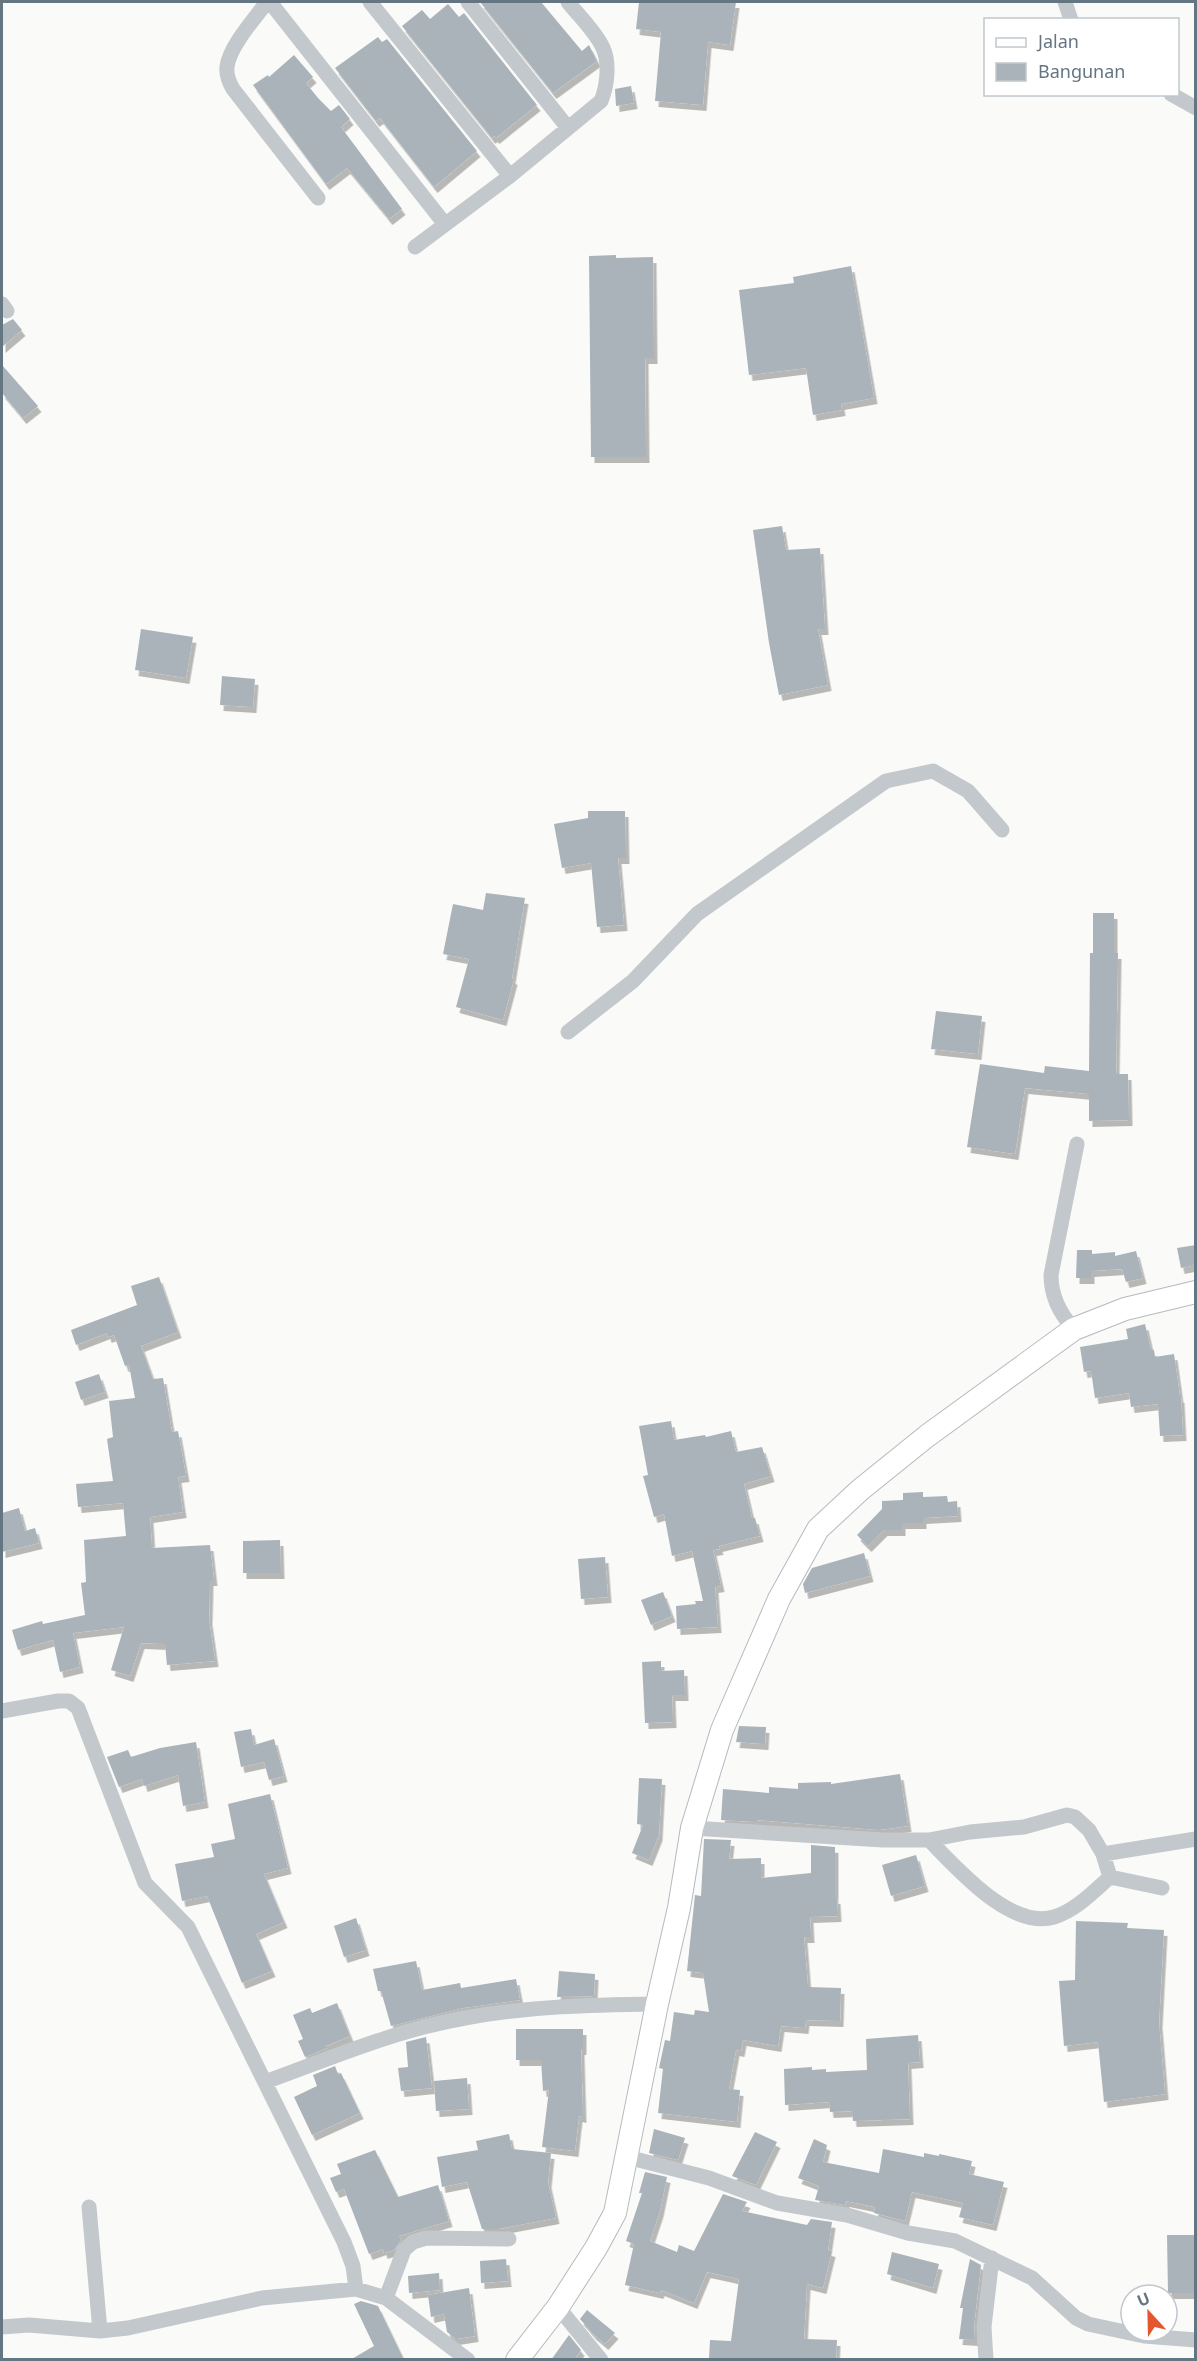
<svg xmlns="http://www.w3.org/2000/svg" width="1197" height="2361" font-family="'Noto Sans',sans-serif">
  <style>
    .building { fill: #aab3b9; filter: url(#shadow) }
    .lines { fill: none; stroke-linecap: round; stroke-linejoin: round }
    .secondary-casing { stroke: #b3babf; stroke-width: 24 }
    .street { stroke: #c3c8cc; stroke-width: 15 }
    .secondary { stroke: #fff; stroke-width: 22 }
  </style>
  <defs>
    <filter id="shadow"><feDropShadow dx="3.5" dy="6" stdDeviation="0" flood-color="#0004"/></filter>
  </defs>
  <rect width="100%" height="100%" fill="#fafaf8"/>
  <!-- building -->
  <path class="building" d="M 480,2 L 541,2 L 582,51 L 589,45 L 597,61 L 553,93 Z
    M 639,2 L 736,2 L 730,45 L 708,42 L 703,105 L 655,101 L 661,32 L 636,29 Z
    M 448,4 L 459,17 L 464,13 L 537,105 L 496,138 L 494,136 L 492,138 L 402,26 L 422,10 L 430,19 Z
    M 378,37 L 382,42 L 387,39 L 477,151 L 434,187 L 380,118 L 376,121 L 335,68 Z
    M 294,55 L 313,77 L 306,83 L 318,98 L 331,111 L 339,105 L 350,119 L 341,127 L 402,209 L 389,219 L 347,168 L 326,184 L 253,85 L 268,75 L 269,77 Z
    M 631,86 L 634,103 L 616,106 L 615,89 Z
    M 616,255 L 616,258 L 653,257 L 654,358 L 645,358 L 646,457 L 591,457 L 589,256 Z
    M 851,266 L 874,398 L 841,404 L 842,410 L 813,415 L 806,368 L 749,375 L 739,290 L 794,283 L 793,277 Z
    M 13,319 L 22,330 L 2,347 L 2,325 Z
    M 2,365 L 38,406 L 23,418 L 2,393 Z
    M 782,526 L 786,550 L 820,548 L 825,629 L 818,629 L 828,685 L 779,695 L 769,643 L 753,530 Z
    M 141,629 L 193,637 L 186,678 L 135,670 Z
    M 222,676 L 255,679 L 253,707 L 220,705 Z
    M 588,811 L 625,811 L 626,858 L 618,858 L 624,925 L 597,927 L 591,863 L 562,868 L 554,824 L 588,818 Z
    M 486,893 L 525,898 L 512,978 L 514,979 L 503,1020 L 456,1007 L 469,959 L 443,954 L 453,904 L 483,910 Z
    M 1093,913 L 1114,913 L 1114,953 L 1118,953 L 1116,1074 L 1128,1074 L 1129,1120 L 1089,1121 L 1089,1094 L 1025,1088 L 1015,1154 L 967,1147 L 980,1064 L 1044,1073 L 1045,1066 L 1089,1071 L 1090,953 L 1093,953 Z
    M 936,1011 L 982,1016 L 978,1054 L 931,1049 Z
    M 1196,1245 L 1196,1265 L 1181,1268 L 1177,1248 Z
    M 1077,1250 L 1092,1250 L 1092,1254 L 1115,1252 L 1115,1256 L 1136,1251 L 1143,1278 L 1126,1282 L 1122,1269 L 1091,1271 L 1091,1278 L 1076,1278 Z
    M 159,1277 L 178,1332 L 141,1346 L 153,1379 L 163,1378 L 172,1432 L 178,1431 L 186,1476 L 178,1477 L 183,1512 L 150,1517 L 152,1548 L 210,1545 L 214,1580 L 210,1580 L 209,1619 L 215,1661 L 167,1665 L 165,1644 L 141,1643 L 130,1676 L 111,1670 L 124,1627 L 73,1633 L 80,1667 L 60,1672 L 53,1640 L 18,1650 L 12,1630 L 42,1621 L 43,1624 L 85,1615 L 81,1583 L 86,1582 L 84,1540 L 126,1536 L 123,1503 L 78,1507 L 76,1484 L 113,1481 L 107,1439 L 113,1437 L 109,1401 L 135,1398 L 129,1365 L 125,1366 L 114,1335 L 108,1337 L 107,1333 L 76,1345 L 71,1330 L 137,1305 L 131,1286 Z
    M 1145,1324 L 1151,1350 L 1154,1350 L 1155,1357 L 1174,1354 L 1180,1397 L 1181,1397 L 1183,1435 L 1160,1436 L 1158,1404 L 1131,1407 L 1129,1393 L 1095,1398 L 1091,1371 L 1084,1372 L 1080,1347 L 1128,1339 L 1126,1329 Z
    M 99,1374 L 105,1392 L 81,1400 L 75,1382 Z
    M 671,1421 L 674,1440 L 705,1435 L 706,1437 L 731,1431 L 736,1452 L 762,1447 L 771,1476 L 744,1484 L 752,1518 L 755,1518 L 760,1536 L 719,1546 L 720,1549 L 713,1550 L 721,1586 L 715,1587 L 718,1627 L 677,1629 L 676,1606 L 696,1604 L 695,1601 L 703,1601 L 692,1551 L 672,1556 L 664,1514 L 654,1517 L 643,1476 L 648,1475 L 639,1426 Z
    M 923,1492 L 923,1497 L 947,1496 L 948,1502 L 957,1501 L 958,1516 L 923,1518 L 923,1523 L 902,1523 L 902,1530 L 884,1530 L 868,1546 L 857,1535 L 882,1509 L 882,1501 L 903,1500 L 903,1493 Z
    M 19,1508 L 25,1531 L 35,1528 L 39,1543 L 2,1552 L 2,1513 Z
    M 280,1540 L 281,1573 L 243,1573 L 243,1541 Z
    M 864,1553 L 870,1576 L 805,1593 L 803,1584 L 812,1568 Z
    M 605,1557 L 608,1597 L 581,1599 L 578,1559 Z
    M 663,1592 L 672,1616 L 651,1625 L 641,1600 Z
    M 661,1661 L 661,1671 L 684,1670 L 685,1695 L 672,1695 L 673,1722 L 645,1723 L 642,1662 Z
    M 739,1726 L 766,1727 L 765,1744 L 736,1742 Z
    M 251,1729 L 254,1745 L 274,1739 L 284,1776 L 269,1780 L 264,1762 L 241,1767 L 234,1732 Z
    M 196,1742 L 205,1802 L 183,1806 L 178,1775 L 144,1786 L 142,1779 L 119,1787 L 107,1757 L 128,1750 L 131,1757 L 160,1748 Z
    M 900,1774 L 908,1826 L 879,1830 L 757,1820 L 757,1822 L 721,1820 L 723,1789 L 769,1793 L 769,1787 L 798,1789 L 798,1783 L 831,1782 L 831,1784 Z
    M 639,1778 L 662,1779 L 659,1835 L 649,1860 L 632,1853 L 643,1825 L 637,1824 Z
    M 270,1794 L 288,1868 L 264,1874 L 284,1922 L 256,1934 L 272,1971 L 242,1983 L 207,1896 L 182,1901 L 175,1864 L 214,1857 L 211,1844 L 235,1839 L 228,1804 Z
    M 704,1839 L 731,1840 L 729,1859 L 761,1858 L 761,1878 L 811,1873 L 811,1845 L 835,1847 L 835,1898 L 837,1898 L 838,1916 L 810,1917 L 811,1937 L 804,1937 L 808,1987 L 841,1988 L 840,2021 L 806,2020 L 805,2028 L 781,2026 L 778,2046 L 743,2040 L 741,2051 L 736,2050 L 729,2089 L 740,2090 L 737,2122 L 658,2113 L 663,2069 L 659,2068 L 665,2040 L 670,2041 L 674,2012 L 694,2015 L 695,2010 L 709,2012 L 703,1973 L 687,1971 L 695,1895 L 701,1896 Z
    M 916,1855 L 925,1886 L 891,1896 L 882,1865 Z
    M 356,1918 L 366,1950 L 344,1957 L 334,1926 Z
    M 1076,1921 L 1128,1923 L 1127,1928 L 1164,1930 L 1159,2022 L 1165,2094 L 1104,2102 L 1098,2042 L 1064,2046 L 1059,1981 L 1075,1980 Z
    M 416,1961 L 422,1990 L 460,1983 L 461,1988 L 516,1979 L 520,2000 L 463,2008 L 391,2026 L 381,1991 L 378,1991 L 373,1969 Z
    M 559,1971 L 595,1974 L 594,1996 L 557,1997 Z
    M 337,2003 L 350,2036 L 326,2046 L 327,2048 L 305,2057 L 298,2041 L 303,2039 L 293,2015 L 310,2008 L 312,2013 Z
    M 516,2029 L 583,2029 L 583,2049 L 581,2049 L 583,2117 L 579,2116 L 575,2151 L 542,2147 L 549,2090 L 543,2091 L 541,2060 L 516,2060 Z
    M 918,2035 L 920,2062 L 908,2063 L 910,2119 L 853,2121 L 852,2111 L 830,2112 L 829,2102 L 785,2105 L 784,2069 L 812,2067 L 812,2070 L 826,2069 L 826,2072 L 867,2070 L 866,2039 Z
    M 426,2037 L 432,2088 L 401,2091 L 398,2068 L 408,2067 L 406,2042 Z
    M 335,2066 L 338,2074 L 341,2073 L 360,2113 L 312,2135 L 294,2097 L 317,2086 L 313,2075 Z
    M 467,2078 L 469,2109 L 436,2111 L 434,2081 Z
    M 654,2129 L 685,2138 L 678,2160 L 649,2153 Z
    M 755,2132 L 777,2142 L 756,2185 L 732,2176 Z
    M 509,2134 L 512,2149 L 551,2153 L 548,2182 L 556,2218 L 498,2229 L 482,2229 L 467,2182 L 442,2187 L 437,2157 L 478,2150 L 476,2141 Z
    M 814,2139 L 827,2145 L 823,2162 L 879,2173 L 883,2149 L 924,2157 L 924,2153 L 939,2156 L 939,2154 L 972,2161 L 969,2174 L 1004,2182 L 993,2225 L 959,2217 L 963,2203 L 912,2192 L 905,2221 L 874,2213 L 875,2207 L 846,2201 L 845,2205 L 815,2200 L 819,2186 L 798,2178 Z
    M 375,2150 L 398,2197 L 438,2185 L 449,2221 L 399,2236 L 401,2240 L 394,2250 L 384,2253 L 383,2249 L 369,2254 L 344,2189 L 336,2192 L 330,2178 L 341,2174 L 337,2164 Z
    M 645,2172 L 667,2177 L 660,2211 L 650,2241 L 677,2252 L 679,2245 L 694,2251 L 723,2194 L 747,2202 L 742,2211 L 807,2225 L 811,2219 L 832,2222 L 828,2250 L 832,2251 L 823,2288 L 807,2284 L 804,2339 L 837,2340 L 836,2360 L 709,2359 L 710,2340 L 731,2341 L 739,2279 L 707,2272 L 694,2303 L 661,2290 L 660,2293 L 625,2285 L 634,2244 L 626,2241 L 642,2193 L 639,2193 Z
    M 1167,2235 L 1196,2235 L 1196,2293 L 1168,2293 Z
    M 892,2252 L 939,2264 L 933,2288 L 887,2274 Z
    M 506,2259 L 508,2281 L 481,2283 L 480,2261 Z
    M 970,2259 L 981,2265 L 974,2326 L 975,2340 L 959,2339 L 963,2308 L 960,2308 Z
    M 439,2273 L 440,2290 L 409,2293 L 408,2276 Z
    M 469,2288 L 475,2336 L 456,2339 L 447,2332 L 444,2314 L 431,2317 L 428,2295 Z
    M 361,2301 L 378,2306 L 404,2360 L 350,2360 L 374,2346 L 354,2304 Z
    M 587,2310 L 615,2333 L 605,2344 L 593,2334 L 580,2319 Z
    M 569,2335 L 581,2350 L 574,2360 L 551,2360 Z"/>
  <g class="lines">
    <defs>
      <path id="secondary" d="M 517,2360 L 558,2307 L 596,2248 L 615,2213 L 657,2004 L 679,1908 L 692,1828 L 722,1730 L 779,1599 L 818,1529 L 860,1490 L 927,1436 L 1074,1329 L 1125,1309 L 1196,1292"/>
    </defs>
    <!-- secondary casing -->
    <use href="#secondary" class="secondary-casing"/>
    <!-- street -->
    <path class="street" d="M 267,2 C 255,18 229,47 227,67 C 226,75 229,82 233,89 L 318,198
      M 270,2 L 444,223
      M 370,2 L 510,176
      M 468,2 L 568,128
      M 1065,2 L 1071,20
      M 1171,94 L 1196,108
      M 415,247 L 510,176 L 601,101 C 607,87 610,63 603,48 C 596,32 579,16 568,2
      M 2,304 L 7,311
      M 568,1032 L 633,981 L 697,914 L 886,781 L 933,771 L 968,791 L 1002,830
      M 1074,1329 C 1060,1314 1051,1296 1051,1275 L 1077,1144
      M 2,1711 L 58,1701 L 69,1701 L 78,1708 L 145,1883 L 188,1927 L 344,2242 L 353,2266 L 356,2289
      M 692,1828 L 883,1840 L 929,1840 C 957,1868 1010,1930 1054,1917 C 1076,1910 1093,1892 1110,1877 L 1162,1888
      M 929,1840 L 970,1832 L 1024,1827 L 1067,1815 L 1075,1817 L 1089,1830 L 1103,1854 L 1110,1877
      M 1103,1854 L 1196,1839
      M 265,2082 C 331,2058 396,2030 465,2018 C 529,2006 593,2005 657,2004
      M 627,2157 L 709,2178 L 777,2203 L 847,2215 L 908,2233 L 955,2241 L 1032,2278 L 1076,2318 L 1088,2324 L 1144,2336 L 1196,2340
      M 89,2207 L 100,2331
      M 386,2298 L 404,2250 L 413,2242 L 426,2238 L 509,2239
      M 558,2307 L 601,2360
      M 2,2327 L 29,2325 L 100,2331 L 128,2328 L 262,2298 L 356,2289 L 386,2298 L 468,2360
      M 986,2360 L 984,2327 L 992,2258"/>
    <!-- secondary -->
    <use href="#secondary" class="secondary"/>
  </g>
  <!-- border -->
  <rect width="1197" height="2361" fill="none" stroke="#657683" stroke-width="6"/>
  <!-- legend -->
  <rect x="984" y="18" width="195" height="78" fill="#ffffff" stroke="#c1c8cd" stroke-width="1.5"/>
  <rect x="996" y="38" width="30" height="9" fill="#ffffff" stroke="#c1c8cd" stroke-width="1.5"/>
  <text x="1038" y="48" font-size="18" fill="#657683">Jalan</text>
  <rect x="996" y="63" width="30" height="18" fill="#aab3b9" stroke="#c1c8cd" stroke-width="1.5"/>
  <text x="1038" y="78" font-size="18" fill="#657683">Bangunan</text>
  <!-- north arrow -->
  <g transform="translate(1149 2313) rotate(338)"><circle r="28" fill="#ffffff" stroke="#c1c8cd" stroke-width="1.5"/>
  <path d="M0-4.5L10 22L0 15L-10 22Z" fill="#e4572e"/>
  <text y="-9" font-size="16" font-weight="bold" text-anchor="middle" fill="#657683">U</text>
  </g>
</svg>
